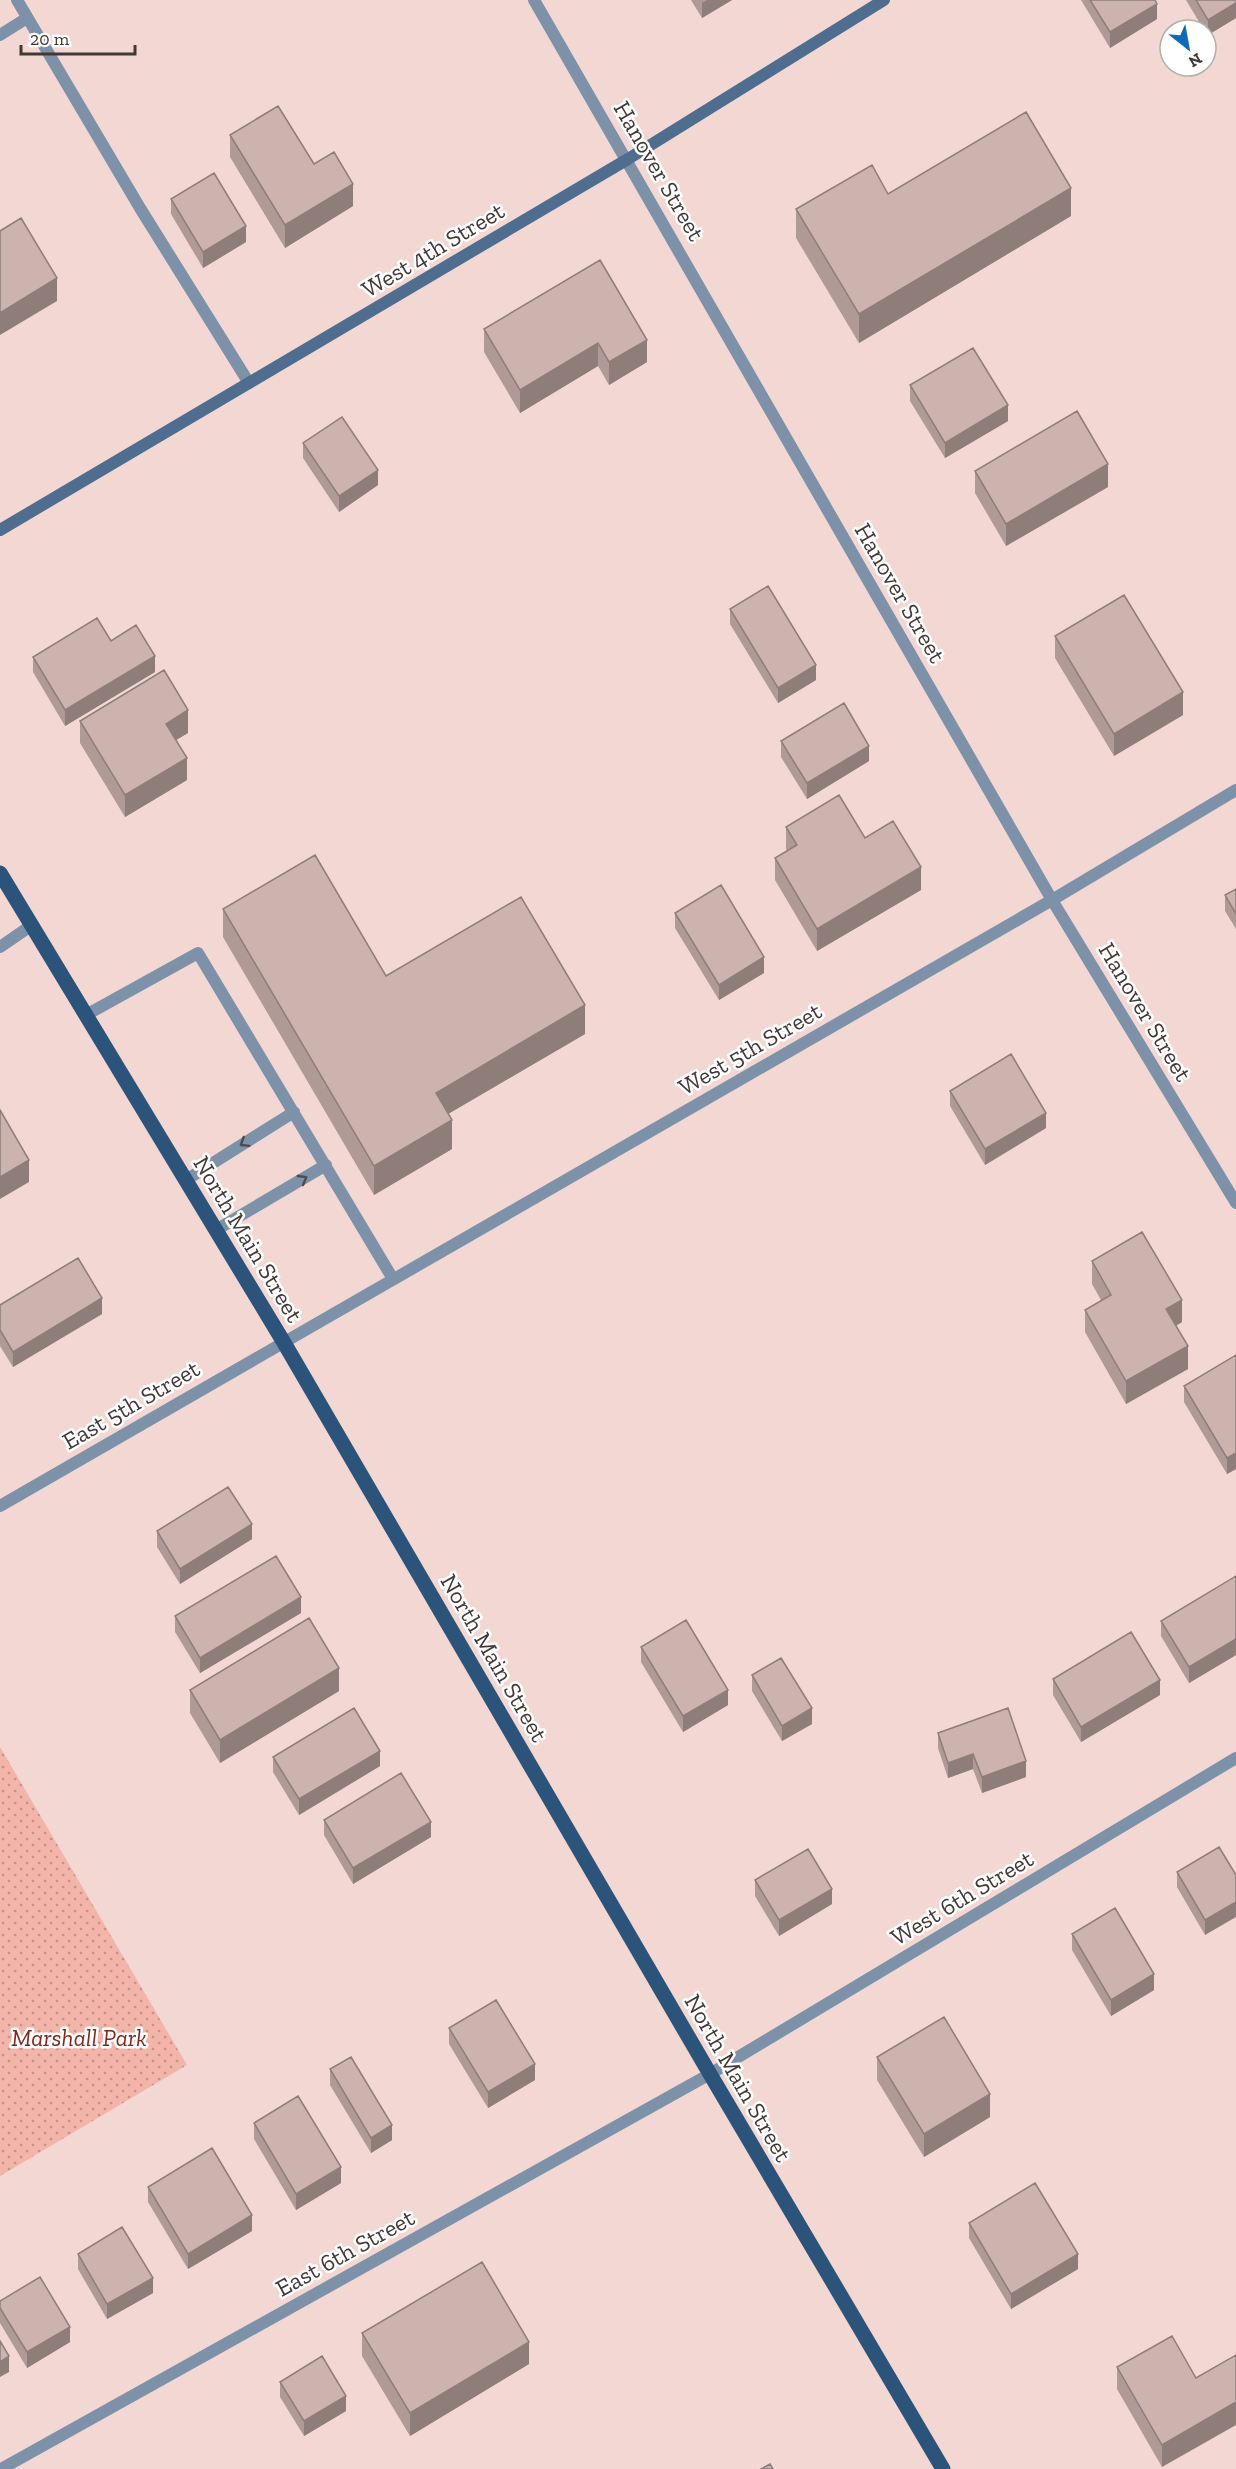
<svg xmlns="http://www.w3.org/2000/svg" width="1236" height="2469" font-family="'Zilla Slab',serif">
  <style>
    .green { fill: url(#green-dots) }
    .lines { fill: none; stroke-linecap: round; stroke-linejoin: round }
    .lane { stroke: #7d92a9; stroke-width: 12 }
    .street { stroke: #7d92a9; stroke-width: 12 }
    .secondary { stroke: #4f6d8e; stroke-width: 12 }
    .primary { stroke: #2c537a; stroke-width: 15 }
    .wall { fill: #af9a96 }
    .shaded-wall { fill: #8f7d7a }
    .building { fill: #ccb3ae; stroke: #8f7d7a; stroke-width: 1.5 }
    .oneway { stroke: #4e4a4d }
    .labels { text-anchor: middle; stroke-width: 5; stroke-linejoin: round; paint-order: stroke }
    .street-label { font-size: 24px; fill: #423836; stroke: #fff }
    .park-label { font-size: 24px; font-style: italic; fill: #80281e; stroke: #fff }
  </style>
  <defs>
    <pattern id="green-dots" width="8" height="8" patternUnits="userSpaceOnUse" patternTransform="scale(1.5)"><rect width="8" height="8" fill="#f3b4a9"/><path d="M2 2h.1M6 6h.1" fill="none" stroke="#c6938a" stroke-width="1.8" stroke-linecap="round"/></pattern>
  </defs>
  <rect width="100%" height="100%" fill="#f2d7d3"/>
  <!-- green -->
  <path class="green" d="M 0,1747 L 187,2065 L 0,2176 Z"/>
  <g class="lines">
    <!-- lane -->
    <path class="lane" d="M 17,0 L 140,208 L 249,383
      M 0,35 L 27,18
      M 0,947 L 32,925
      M 86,1015 L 198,953 L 393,1279
      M 186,1180 L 294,1112
      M 216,1230 L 326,1165"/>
    <!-- street -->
    <path class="street" d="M 534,0 L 1052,900 L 1236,1203
      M 0,1506 L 1052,900 L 1236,790
      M 1,2469 L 710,2074 L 1236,1758"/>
    <!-- secondary -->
    <path class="secondary" d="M 0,530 L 628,159 L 884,0"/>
    <!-- primary -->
    <path class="primary" d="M 0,873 L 283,1341 L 710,2074 L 943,2469"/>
  </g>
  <!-- wall -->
  <path class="wall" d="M 691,0 L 732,0 L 702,18 Z
    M 1081,0 L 1155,0 L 1157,19 L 1110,48 Z
    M 1186,0 L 1236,0 L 1236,18 L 1208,35 L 1206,33 L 1206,30 L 1204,30 Z
    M 230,135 L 314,164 L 353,206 L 285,248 L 230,157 Z
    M 888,194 L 1071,216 L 859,343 L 796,238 L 796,209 Z
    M 171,199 L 246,242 L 203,268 L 171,214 Z
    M 600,260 L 647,362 L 609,385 L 598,366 L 520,413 L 484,352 L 484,329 Z
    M 910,385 L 1008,421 L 945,458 L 910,401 Z
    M 303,443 L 378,485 L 339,512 L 303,458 Z
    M 975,471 L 1108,487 L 1006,546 L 975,493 Z
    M 730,609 L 816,680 L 778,703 L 730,624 Z
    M 1055,636 L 1183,715 L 1114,756 L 1055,658 Z
    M 111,641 L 155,672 L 65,726 L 33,672 L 33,657 Z
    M 80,721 L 188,733 L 176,740 L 187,780 L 125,817 L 80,743 Z
    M 781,741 L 869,761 L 807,799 L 781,757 Z
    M 786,827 L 921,890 L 817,951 L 775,880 L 775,858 L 787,851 L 786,849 Z
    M 1236,889 L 1236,929 L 1225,911 L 1225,895 Z
    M 223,909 L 386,976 L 585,1034 L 448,1114 L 452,1149 L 374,1195 L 223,937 Z
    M 675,913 L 764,973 L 719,1000 L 675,928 Z
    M 950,1091 L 1046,1128 L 985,1165 L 950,1106 Z
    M 1092,1261 L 1182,1322 L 1176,1326 L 1188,1369 L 1126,1404 L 1085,1332 L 1085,1310 L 1101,1300 L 1092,1284 Z
    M 0,1305 L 102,1314 L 13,1367 L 0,1346 Z
    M 1236,1355 L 1236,1469 L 1227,1474 L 1184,1402 L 1184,1386 Z
    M 157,1531 L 252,1539 L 180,1584 L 157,1547 Z
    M 1236,1576 L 1236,1655 L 1189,1683 L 1161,1636 L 1161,1621 Z
    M 301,1613 L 200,1673 L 175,1632 L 175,1616 Z
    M 641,1647 L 728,1705 L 683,1732 L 641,1662 Z
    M 752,1675 L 812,1724 L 782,1741 L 752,1691 Z
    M 1053,1679 L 1160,1695 L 1081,1742 L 1053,1695 Z
    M 190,1690 L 339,1691 L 220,1763 L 190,1713 Z
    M 938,1733 L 1026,1777 L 982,1793 L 973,1769 L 948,1778 L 938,1748 Z
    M 273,1757 L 380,1766 L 299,1815 L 273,1772 Z
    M 324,1820 L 431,1837 L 353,1884 L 324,1835 Z
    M 1177,1872 L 1236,1875 L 1205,1935 L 1177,1887 Z
    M 755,1880 L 832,1904 L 779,1936 L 755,1896 Z
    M 1072,1934 L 1154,1990 L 1111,2016 L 1072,1950 Z
    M 449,2028 L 535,2080 L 488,2108 L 449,2044 Z
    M 877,2057 L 990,2117 L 924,2157 L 877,2080 Z
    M 330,2069 L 392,2140 L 371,2153 L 330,2085 Z
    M 254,2123 L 341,2183 L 296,2210 L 254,2139 Z
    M 148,2187 L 252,2231 L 188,2269 L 148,2202 Z
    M 969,2223 L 1078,2269 L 1011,2309 L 969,2238 Z
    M 78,2254 L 153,2293 L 107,2319 L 78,2269 Z
    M 0,2301 L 70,2342 L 27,2368 L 0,2323 Z
    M 362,2333 L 529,2364 L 410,2436 L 362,2356 Z
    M 1117,2367 L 1196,2378 L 1162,2467 L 1117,2389 Z
    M 280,2382 L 346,2411 L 304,2436 L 280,2397 Z"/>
  <!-- shaded-wall -->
  <path class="shaded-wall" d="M 707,0 L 732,0 L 702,18 L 702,3 Z
    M 1236,3 L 1236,18 L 1208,35 L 1208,20 Z
    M 1157,4 L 1157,19 L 1110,48 L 1110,32 Z
    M 353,184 L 353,206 L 285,248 L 285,225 Z
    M 1071,188 L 1071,216 L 859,343 L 859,314 Z
    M 246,226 L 246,242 L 203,268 L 203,252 Z
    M 57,278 L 57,301 L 0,335 L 0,313 Z
    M 647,340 L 647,362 L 609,385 L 609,362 Z
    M 598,343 L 598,366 L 520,413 L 520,390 Z
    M 1008,405 L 1008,421 L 945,458 L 945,443 Z
    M 1108,464 L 1108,487 L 1006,546 L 1006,524 Z
    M 378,470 L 378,485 L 339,512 L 339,496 Z
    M 155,656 L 155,672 L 65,726 L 65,710 Z
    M 816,665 L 816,680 L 778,703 L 778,688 Z
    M 1183,692 L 1183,715 L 1114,756 L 1114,734 Z
    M 188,710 L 188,733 L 166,746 L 166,724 Z
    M 869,746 L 869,761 L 807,799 L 807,783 Z
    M 187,758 L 187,780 L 125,817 L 125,795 Z
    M 921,867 L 921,890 L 817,951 L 817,929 Z
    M 764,957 L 764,973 L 719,1000 L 719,985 Z
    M 585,1005 L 585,1034 L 436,1121 L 436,1093 Z
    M 1046,1113 L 1046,1128 L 985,1165 L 985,1149 Z
    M 452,1120 L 452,1149 L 374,1195 L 374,1166 Z
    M 29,1160 L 29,1182 L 0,1199 L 0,1177 Z
    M 102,1298 L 102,1314 L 13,1367 L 13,1352 Z
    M 1182,1300 L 1182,1322 L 1166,1331 L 1166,1309 Z
    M 1188,1346 L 1188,1369 L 1126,1404 L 1126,1381 Z
    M 1236,1453 L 1236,1469 L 1227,1474 L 1227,1458 Z
    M 252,1524 L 252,1539 L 180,1584 L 180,1569 Z
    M 301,1597 L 301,1613 L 200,1673 L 200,1658 Z
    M 1236,1639 L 1236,1655 L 1189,1683 L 1189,1667 Z
    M 339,1668 L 339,1691 L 220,1763 L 220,1740 Z
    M 1160,1680 L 1160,1695 L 1081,1742 L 1081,1727 Z
    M 728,1690 L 728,1705 L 683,1732 L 683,1716 Z
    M 812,1708 L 812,1724 L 782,1741 L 782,1726 Z
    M 380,1751 L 380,1766 L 299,1815 L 299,1799 Z
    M 973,1754 L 973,1769 L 948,1778 L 948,1763 Z
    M 1026,1761 L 1026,1777 L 982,1793 L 982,1777 Z
    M 431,1822 L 431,1837 L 353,1884 L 353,1868 Z
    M 832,1889 L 832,1904 L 779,1936 L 779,1920 Z
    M 1236,1902 L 1236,1917 L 1205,1935 L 1205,1920 Z
    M 1154,1974 L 1154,1990 L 1111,2016 L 1111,2000 Z
    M 535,2064 L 535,2080 L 488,2108 L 488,2092 Z
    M 990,2094 L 990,2117 L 924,2157 L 924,2134 Z
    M 392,2125 L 392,2140 L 371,2153 L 371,2138 Z
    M 341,2167 L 341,2183 L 296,2210 L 296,2194 Z
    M 252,2215 L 252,2231 L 188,2269 L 188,2254 Z
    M 1078,2254 L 1078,2269 L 1011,2309 L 1011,2294 Z
    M 153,2278 L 153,2293 L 107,2319 L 107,2304 Z
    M 70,2327 L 70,2342 L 27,2368 L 27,2352 Z
    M 529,2342 L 529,2364 L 410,2436 L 410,2413 Z
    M 9,2356 L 9,2372 L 0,2377 L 0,2362 Z
    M 346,2396 L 346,2411 L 304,2436 L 304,2421 Z
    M 1236,2402 L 1236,2425 L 1162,2467 L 1162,2445 Z"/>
  <!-- building -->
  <path class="building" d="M 1090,0 L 1155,0 L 1157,4 L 1110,32 Z
    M 1196,0 L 1236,0 L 1236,3 L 1208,20 Z
    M 278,106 L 314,164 L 334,152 L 353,184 L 285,225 L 230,135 Z
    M 1026,112 L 1071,188 L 859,314 L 796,209 L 872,165 L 888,194 Z
    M 214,173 L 246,226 L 203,252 L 171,199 Z
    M 21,218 L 57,278 L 0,313 L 0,231 Z
    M 600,260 L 647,340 L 609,362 L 598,343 L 520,390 L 484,329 Z
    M 973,348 L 1008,405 L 945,443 L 910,385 Z
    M 1077,411 L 1108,464 L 1006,524 L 975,471 Z
    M 342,417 L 378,470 L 339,496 L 303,443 Z
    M 768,586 L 816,665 L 778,688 L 730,609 Z
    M 1124,595 L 1183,692 L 1114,734 L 1055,636 Z
    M 97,618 L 111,641 L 136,625 L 155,656 L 65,710 L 33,657 Z
    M 164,670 L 188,710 L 166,724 L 187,758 L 125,795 L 80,721 Z
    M 844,703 L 869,746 L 807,783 L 781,741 Z
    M 839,795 L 865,838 L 893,821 L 921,867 L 817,929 L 775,858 L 797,845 L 786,827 Z
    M 315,855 L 386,976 L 521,897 L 585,1005 L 436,1093 L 452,1120 L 374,1166 L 223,909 Z
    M 721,885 L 764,957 L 719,985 L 675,913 Z
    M 1236,889 L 1236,914 L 1225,895 Z
    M 1011,1054 L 1046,1113 L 985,1149 L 950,1091 Z
    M 0,1110 L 29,1160 L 0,1177 Z
    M 1142,1232 L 1182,1300 L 1166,1309 L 1188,1346 L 1126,1381 L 1085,1310 L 1111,1295 L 1092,1261 Z
    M 78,1258 L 102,1298 L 13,1352 L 0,1330 L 0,1305 Z
    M 1236,1355 L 1236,1453 L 1227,1458 L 1184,1386 Z
    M 228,1487 L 252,1524 L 180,1569 L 157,1531 Z
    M 276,1556 L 301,1597 L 200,1658 L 175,1616 Z
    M 1236,1576 L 1236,1639 L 1189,1667 L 1161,1621 Z
    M 309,1618 L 339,1668 L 220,1740 L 190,1690 Z
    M 686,1620 L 728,1690 L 683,1716 L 641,1647 Z
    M 1131,1632 L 1160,1680 L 1081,1727 L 1053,1679 Z
    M 781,1658 L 812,1708 L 782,1726 L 752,1675 Z
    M 354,1708 L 380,1751 L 299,1799 L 273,1757 Z
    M 1008,1708 L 1026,1761 L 982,1777 L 973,1754 L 948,1763 L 938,1733 Z
    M 401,1773 L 431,1822 L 353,1868 L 324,1820 Z
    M 1219,1847 L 1236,1875 L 1236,1902 L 1205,1920 L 1177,1872 Z
    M 808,1849 L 832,1889 L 779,1920 L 755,1880 Z
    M 1115,1908 L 1154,1974 L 1111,2000 L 1072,1934 Z
    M 496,2000 L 535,2064 L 488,2092 L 449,2028 Z
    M 944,2017 L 990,2094 L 924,2134 L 877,2057 Z
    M 351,2057 L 392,2125 L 371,2138 L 330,2069 Z
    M 298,2096 L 341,2167 L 296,2194 L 254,2123 Z
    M 212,2148 L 252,2215 L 188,2254 L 148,2187 Z
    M 1035,2183 L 1078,2254 L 1011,2294 L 969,2223 Z
    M 122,2227 L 153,2278 L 107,2304 L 78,2254 Z
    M 482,2262 L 529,2342 L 410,2413 L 362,2333 Z
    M 40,2277 L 70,2327 L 27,2352 L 0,2308 L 0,2301 Z
    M 1172,2336 L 1196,2378 L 1236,2355 L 1236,2402 L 1162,2445 L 1117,2367 Z
    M 0,2341 L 9,2356 L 0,2362 Z
    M 322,2356 L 346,2396 L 304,2421 L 280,2382 Z
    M 770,2464 L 773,2469 L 761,2469 Z"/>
  <!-- one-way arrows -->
  <defs><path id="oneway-chevron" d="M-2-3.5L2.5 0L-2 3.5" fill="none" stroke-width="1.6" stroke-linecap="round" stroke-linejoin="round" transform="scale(1.5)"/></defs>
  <g class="oneway">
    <use href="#oneway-chevron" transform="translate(244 1143) rotate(148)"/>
    <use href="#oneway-chevron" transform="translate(303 1179) rotate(-30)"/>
  </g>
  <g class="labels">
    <!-- street labels -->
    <g class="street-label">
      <text transform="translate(659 171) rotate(60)" y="8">Hanover Street</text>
      <text transform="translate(433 250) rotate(-31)" y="8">West 4th Street</text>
      <text transform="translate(900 593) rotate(60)" y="8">Hanover Street</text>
      <text transform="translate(1145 1012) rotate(59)" y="8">Hanover Street</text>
      <text transform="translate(750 1049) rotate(-30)" y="8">West 5th Street</text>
      <text transform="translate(248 1239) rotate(59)" y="8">North Main Street</text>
      <text transform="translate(131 1405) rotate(-30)" y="8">East 5th Street</text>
      <text transform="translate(494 1658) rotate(60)" y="8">North Main Street</text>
      <text transform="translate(962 1898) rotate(-31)" y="8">West 6th Street</text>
      <text transform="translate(738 2078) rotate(60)" y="8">North Main Street</text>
      <text transform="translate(345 2253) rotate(-29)" y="8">East 6th Street</text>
    </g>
    <!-- park labels -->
    <g class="park-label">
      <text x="79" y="2046">Marshall Park</text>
    </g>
  </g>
  <!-- north arrow -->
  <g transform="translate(1188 48) rotate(149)"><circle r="28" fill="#ffffff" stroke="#b3afaf" stroke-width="1.5"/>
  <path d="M0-4.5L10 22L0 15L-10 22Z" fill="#0f6bb8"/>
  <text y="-9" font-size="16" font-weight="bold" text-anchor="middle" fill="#423836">N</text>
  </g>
  <!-- scale -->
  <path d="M21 45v9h114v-9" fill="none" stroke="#423836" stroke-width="3"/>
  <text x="30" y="45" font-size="18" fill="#423836" stroke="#ffffff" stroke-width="4.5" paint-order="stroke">20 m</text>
</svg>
